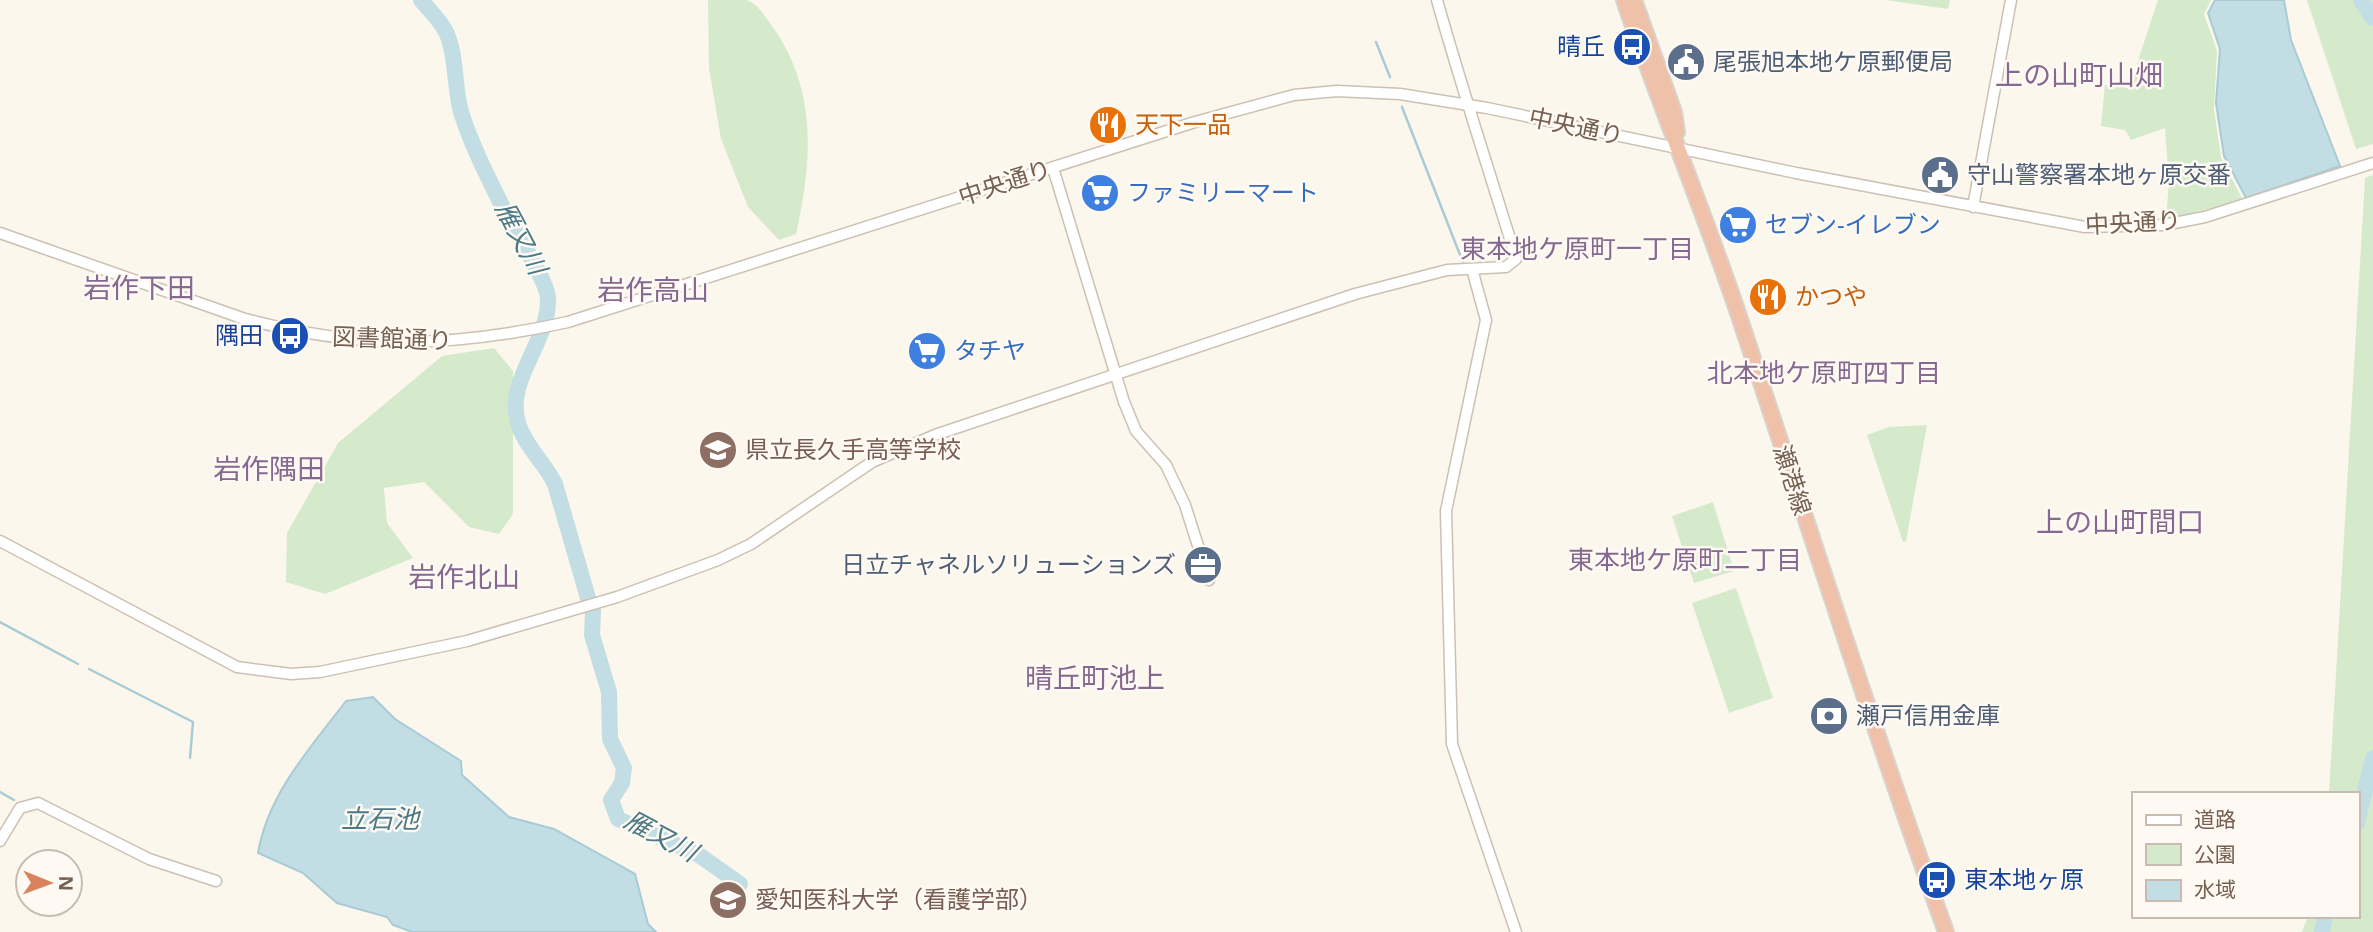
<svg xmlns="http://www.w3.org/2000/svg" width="2373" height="932" font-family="'Noto Sans','Noto Sans JP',sans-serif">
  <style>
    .green { fill: #d5e9cb }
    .water { fill: #c2dde4; stroke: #a9cbd5; stroke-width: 2 }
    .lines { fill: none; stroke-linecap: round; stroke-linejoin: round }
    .stream { stroke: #a9cbd5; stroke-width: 2.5 }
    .river { stroke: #c2dde4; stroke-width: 16 }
    .minor-casing { stroke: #cdc0b3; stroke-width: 13 }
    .highway-casing { stroke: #d9d2ce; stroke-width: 18 }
    .minor { stroke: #fff; stroke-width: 10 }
    .highway { stroke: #f0c1a9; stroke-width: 14 }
    .labels { text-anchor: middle; stroke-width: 5; stroke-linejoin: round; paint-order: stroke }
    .transit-label { font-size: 24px; fill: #164399; stroke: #fefaf3; text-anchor: end }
    .service-label { font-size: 24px; fill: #4e5e75; stroke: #fefaf3; text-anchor: start }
    .food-label { font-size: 24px; fill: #c56008; stroke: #fefaf3; text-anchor: start }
    .street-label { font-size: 24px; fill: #766051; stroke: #fefaf3 }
    .shop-label { font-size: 24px; fill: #366cbe; stroke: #fefaf3; text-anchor: start }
    .education-label { font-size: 24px; fill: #785e54; stroke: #fefaf3; text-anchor: start }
    .water-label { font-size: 26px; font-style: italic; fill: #4c7986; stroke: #fefaf3 }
    .neighbourhood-label { font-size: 26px; fill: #866990; stroke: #fefaf3 }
    .quarter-label { font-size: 28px; fill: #866990; stroke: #fefaf3 }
  </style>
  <rect width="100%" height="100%" fill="#fbf7ed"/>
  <!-- green -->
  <path class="green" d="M 708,0 C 719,0 734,0 746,0 C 758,3 765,17 772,26 C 818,90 812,162 796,234 L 779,240 L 748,207 L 721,139 L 709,68 Z
    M 1886,0 L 1950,0 L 1948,9 Z
    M 2158,0 L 2211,0 L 2204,14 L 2217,51 L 2214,109 L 2221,158 L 2243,200 L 2166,220 L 2169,181 L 2165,128 L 2131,140 L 2125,130 L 2101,126 L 2105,85 L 2129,88 Z
    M 2307,0 L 2373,0 L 2373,144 L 2356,149 Z
    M 2373,175 L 2373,932 L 2302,932 L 2308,916 L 2357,916 L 2357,794 L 2329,794 L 2365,178 Z
    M 494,348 L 513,371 L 513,514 L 499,534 L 469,527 L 424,482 L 384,488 L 387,523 L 413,558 L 325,594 L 286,582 L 287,533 L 338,443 L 442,356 Z
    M 1927,425 L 1906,541 L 1903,542 L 1867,435 L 1889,427 Z
    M 1713,502 L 1734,571 L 1694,583 L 1672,516 Z
    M 1736,588 L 1773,698 L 1729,713 L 1692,603 Z"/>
  <!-- water -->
  <path class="water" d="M 2215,0 L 2284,0 L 2291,40 L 2340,166 L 2246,198 L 2224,156 L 2216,103 L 2220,49 L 2208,13 Z
    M 373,697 L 395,719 L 461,761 L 462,775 L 509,817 L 554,829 L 635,874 L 648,924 L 656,932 L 412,932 L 393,925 L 387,917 L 337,903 L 303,873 L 258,853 C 268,794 310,748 346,701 Z"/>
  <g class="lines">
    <!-- stream -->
    <path class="stream" d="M 1376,42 L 1390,77
      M 1402,107 L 1464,265
      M 0,622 L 78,664
      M 89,669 L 193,722 L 190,758
      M 0,792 L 14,800"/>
    <!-- river -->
    <path class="river" d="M 421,0 C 429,10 442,22 447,34 C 457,59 454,87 461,112 C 472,147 490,181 506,214 C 516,233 548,282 548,299 C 549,344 503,381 519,426 C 526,447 545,463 555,484 L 588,598
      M 2361,0 L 2373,18
      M 593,611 L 592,635 L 609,692 L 610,739 L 624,768 L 622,783 L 611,800 L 618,819 L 699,855 L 740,884
      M 2357,823 L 2373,758
      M 2322,932 L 2325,916"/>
    <defs>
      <path id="minor" d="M 1053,168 L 1124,402 L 1136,431 L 1166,465 L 1185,505 L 1209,580
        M 1973,207 L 2011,0
        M 0,233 L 242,318 C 359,350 450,348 568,322 L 1195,122 L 1294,95 L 1337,91 L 1400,94 L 1487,108 L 1796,173 L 2085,227 L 2164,225 L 2205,217 L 2373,163
        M 1472,269 L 1486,320 L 1446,511 L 1452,744 L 1516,932
        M 0,541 L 237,667 L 291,674 L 320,672 L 467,641 L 617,597 L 718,560 L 751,544 L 872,462 L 935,435 L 1355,294 L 1447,270 L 1506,267 L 1516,259 L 1515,255 C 1489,170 1461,86 1437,0
        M 0,841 L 20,808 L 38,803 L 149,859 L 216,881"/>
      <path id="highway" d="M 1624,0 C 1660,107 1704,211 1740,319 C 1808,524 1873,729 1946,932
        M 1634,0 L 1674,112 L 1677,132"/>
    </defs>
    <!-- minor casing -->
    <use href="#minor" class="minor-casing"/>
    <!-- highway casing -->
    <use href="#highway" class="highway-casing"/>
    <!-- minor -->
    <use href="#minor" class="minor"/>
    <!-- highway -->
    <use href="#highway" class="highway"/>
  </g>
  <!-- icons -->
  <defs>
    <symbol id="bus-disc" viewBox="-11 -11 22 22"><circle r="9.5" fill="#1a4fb4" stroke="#fefaf3"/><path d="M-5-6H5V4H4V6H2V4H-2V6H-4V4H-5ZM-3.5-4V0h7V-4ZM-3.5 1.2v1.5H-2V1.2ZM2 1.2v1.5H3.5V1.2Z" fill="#fff"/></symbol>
    <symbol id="civic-disc" viewBox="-11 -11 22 22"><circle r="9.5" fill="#5c6f8a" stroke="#fefaf3"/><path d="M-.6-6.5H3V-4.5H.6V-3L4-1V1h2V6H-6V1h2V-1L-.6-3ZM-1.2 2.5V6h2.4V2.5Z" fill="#fff"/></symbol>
    <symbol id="restaurant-disc" viewBox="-11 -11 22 22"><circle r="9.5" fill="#e8710a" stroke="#fefaf3"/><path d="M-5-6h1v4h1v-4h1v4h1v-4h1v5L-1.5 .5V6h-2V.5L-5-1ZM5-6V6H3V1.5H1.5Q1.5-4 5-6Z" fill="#fff"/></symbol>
    <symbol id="supermarket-disc" viewBox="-11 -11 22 22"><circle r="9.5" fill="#3f7fe0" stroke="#fefaf3"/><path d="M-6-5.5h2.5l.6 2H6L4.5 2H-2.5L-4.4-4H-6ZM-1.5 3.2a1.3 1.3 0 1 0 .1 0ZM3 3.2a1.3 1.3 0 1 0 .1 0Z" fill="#fff"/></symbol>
    <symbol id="school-disc" viewBox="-11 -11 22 22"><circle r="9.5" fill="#8d6e63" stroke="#fefaf3"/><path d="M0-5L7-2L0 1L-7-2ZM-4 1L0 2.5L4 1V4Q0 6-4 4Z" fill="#fff"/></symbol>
    <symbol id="office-disc" viewBox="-11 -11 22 22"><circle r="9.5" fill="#5c6f8a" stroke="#fefaf3"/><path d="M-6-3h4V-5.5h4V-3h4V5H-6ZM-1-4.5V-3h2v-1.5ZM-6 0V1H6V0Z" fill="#fff"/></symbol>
    <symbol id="bank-disc" viewBox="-11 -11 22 22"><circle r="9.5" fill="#5c6f8a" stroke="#fefaf3"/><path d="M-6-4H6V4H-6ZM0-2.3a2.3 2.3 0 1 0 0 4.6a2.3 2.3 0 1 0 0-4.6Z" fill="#fff"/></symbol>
    <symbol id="university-disc" viewBox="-11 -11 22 22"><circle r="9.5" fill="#8d6e63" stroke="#fefaf3"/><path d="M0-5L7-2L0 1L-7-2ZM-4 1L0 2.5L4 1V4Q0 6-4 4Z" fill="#fff"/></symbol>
  </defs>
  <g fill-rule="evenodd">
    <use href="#bus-disc" x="1610" y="25" width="44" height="44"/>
    <use href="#civic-disc" x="1664" y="40" width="44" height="44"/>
    <use href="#restaurant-disc" x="1086" y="103" width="44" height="44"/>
    <use href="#civic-disc" x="1918" y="153" width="44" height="44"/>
    <use href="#supermarket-disc" x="1078" y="171" width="44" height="44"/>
    <use href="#supermarket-disc" x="1716" y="203" width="44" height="44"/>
    <use href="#restaurant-disc" x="1746" y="275" width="44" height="44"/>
    <use href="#bus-disc" x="268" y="314" width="44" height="44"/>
    <use href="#supermarket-disc" x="905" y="329" width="44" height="44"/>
    <use href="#school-disc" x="696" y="428" width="44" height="44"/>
    <use href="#office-disc" x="1181" y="543" width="44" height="44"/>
    <use href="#bank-disc" x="1807" y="694" width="44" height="44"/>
    <use href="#bus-disc" x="1915" y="858" width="44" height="44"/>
    <use href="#university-disc" x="706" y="878" width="44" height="44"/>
  </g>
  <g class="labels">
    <!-- transit labels -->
    <g class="transit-label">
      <text x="1605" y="55">晴丘</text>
      <text x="263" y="344">隅田</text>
      <text x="1964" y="888" text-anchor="start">東本地ヶ原</text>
    </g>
    <!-- service labels -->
    <g class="service-label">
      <text x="1713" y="70">尾張旭本地ケ原郵便局</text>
      <text x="1967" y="183">守山警察署本地ヶ原交番</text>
      <text x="1176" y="573" text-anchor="end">日立チャネルソリューションズ</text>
      <text x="1856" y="724">瀬戸信用金庫</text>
    </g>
    <!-- food labels -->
    <g class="food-label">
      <text x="1135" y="133">天下一品</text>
      <text x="1795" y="305">かつや</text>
    </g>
    <!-- street labels -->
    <g class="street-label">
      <text transform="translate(1576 127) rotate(12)" y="8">中央通り</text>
      <text transform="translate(1005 183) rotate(-18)" y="8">中央通り</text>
      <text transform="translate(2133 223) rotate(-3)" y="8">中央通り</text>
      <text transform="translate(392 339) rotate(2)" y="8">図書館通り</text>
      <text transform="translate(1792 480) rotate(72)" y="8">瀬港線</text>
    </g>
    <!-- shop labels -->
    <g class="shop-label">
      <text x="1127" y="201">ファミリーマート</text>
      <text x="1765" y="233">セブン-イレブン</text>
      <text x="954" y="359">タチヤ</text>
    </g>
    <!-- education labels -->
    <g class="education-label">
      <text x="745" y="458">県立長久手高等学校</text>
      <text x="755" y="908">愛知医科大学（看護学部）</text>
    </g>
    <!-- water labels -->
    <g class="water-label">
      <text transform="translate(521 238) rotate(62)" y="9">雁又川</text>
      <text x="380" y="828">立石池</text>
      <text transform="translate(661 836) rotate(28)" y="9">雁又川</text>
    </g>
    <!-- neighbourhood labels -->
    <g class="neighbourhood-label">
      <text x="1577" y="258">東本地ケ原町一丁目</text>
      <text x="1824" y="382">北本地ケ原町四丁目</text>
      <text x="1685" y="569">東本地ケ原町二丁目</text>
    </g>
    <!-- quarter labels -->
    <g class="quarter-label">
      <text x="2079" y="85">上の山町山畑</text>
      <text x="139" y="298">岩作下田</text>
      <text x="653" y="300">岩作高山</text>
      <text x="269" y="479">岩作隅田</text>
      <text x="2120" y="532">上の山町間口</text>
      <text x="464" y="587">岩作北山</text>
      <text x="1095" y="688">晴丘町池上</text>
    </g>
  </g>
  <!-- legend -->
  <rect x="2132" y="792" width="228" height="126" fill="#fefaf3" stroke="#c8bcb2" stroke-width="2"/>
  <rect x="2146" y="815" width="35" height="10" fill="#ffffff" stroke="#c8bcb2" stroke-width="2"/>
  <text x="2194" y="827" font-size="21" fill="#766051">道路</text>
  <rect x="2146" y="844" width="35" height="21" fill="#d5e9cb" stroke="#c8bcb2" stroke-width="2"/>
  <text x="2194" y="862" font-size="21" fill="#766051">公園</text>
  <rect x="2146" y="880" width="35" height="21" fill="#c2dde4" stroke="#c8bcb2" stroke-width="2"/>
  <text x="2194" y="897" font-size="21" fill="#766051">水域</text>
  <!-- north arrow -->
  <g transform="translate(49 883) rotate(91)"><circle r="33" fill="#fefaf3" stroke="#c8bcb2" stroke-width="2"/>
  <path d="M0-5L12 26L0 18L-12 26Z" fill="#da825d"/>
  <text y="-10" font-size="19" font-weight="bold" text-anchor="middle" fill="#766051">N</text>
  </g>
</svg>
